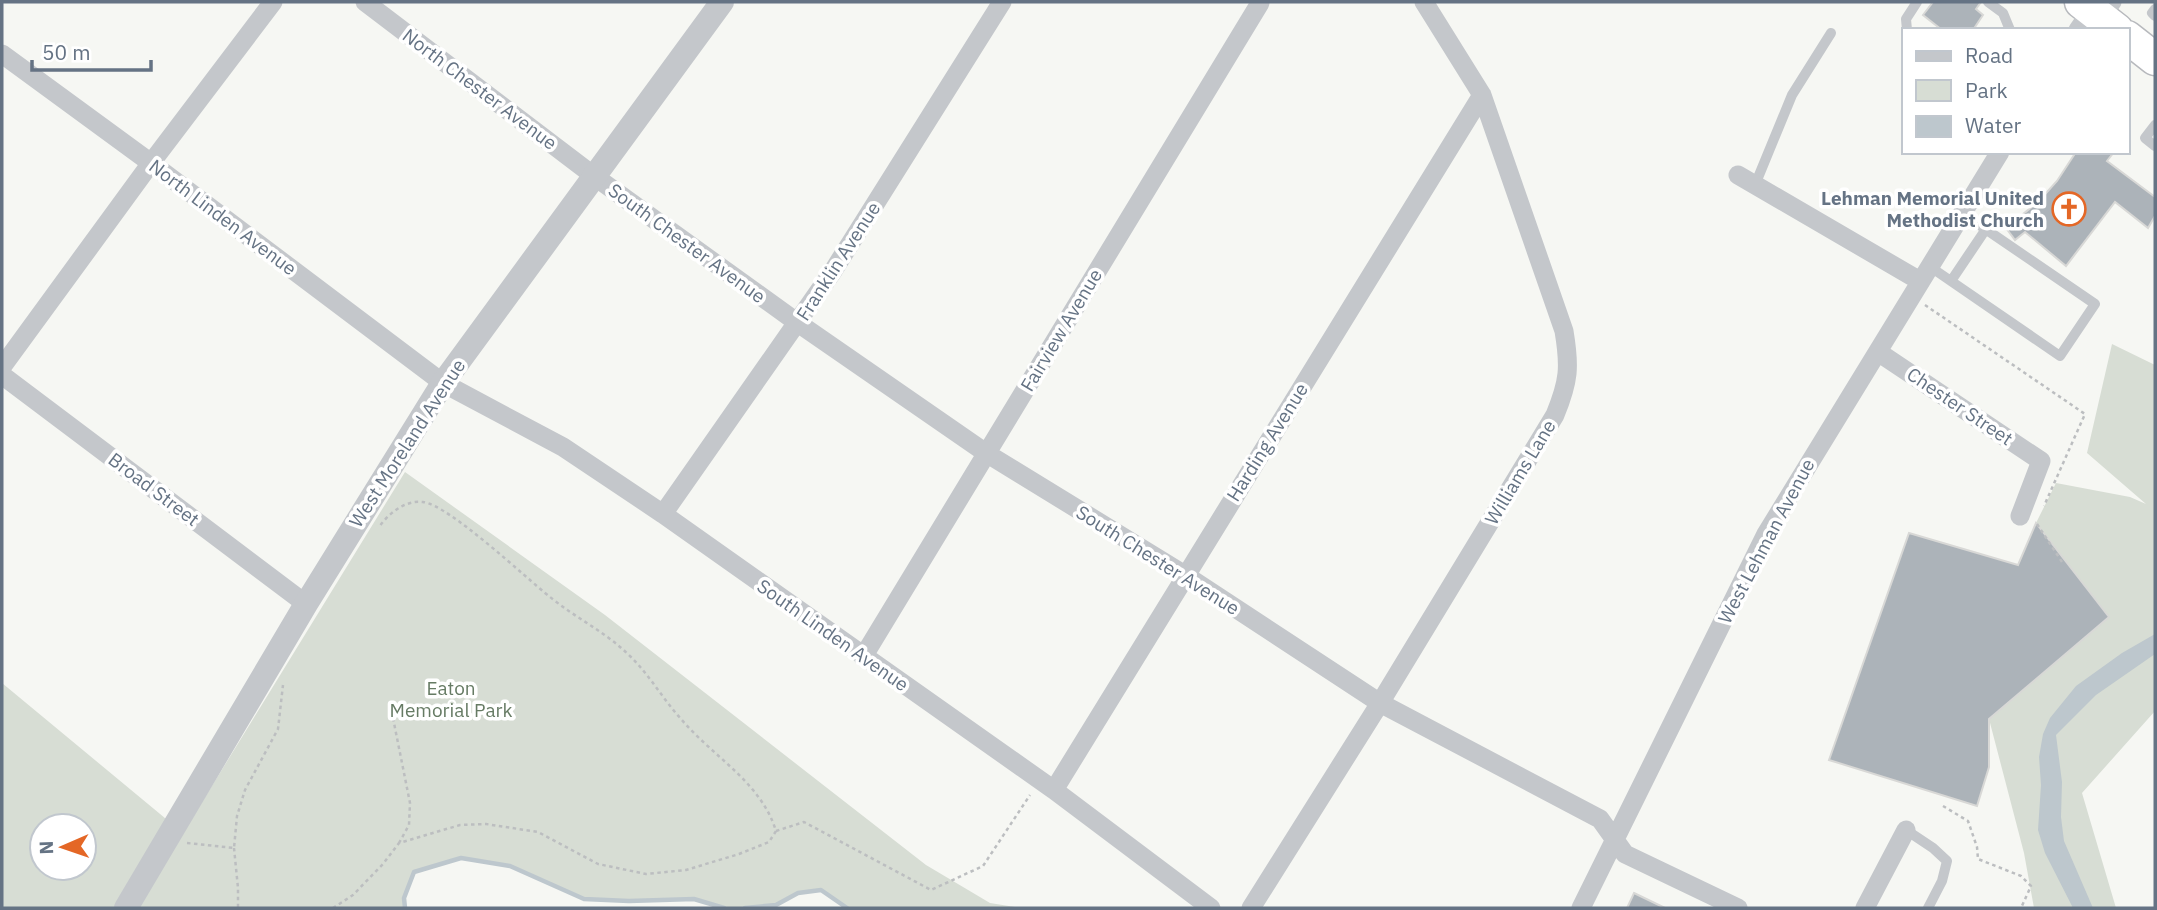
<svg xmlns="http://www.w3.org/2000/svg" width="2157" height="910" font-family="'IBM Plex Sans',sans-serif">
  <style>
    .green { fill: #d7ddd4; fill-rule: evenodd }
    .water { fill: #bdc7cd }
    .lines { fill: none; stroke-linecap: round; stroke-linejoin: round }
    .stream { stroke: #bdc7cd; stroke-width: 4.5 }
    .building { fill: #acb3b9; stroke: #d8d8d6; stroke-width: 2 }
    .trunk-casing { stroke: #b7b9bd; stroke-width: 35 }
    .path { stroke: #bcbec0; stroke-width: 2.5; stroke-dasharray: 3.5 3.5; stroke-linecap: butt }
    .service { stroke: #c4c7cb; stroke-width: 10 }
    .minor { stroke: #c4c7cb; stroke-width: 19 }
    .tertiary { stroke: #c4c7cb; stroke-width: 24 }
    .trunk { stroke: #fff; stroke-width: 32 }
    .labels { text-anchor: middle; stroke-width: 7; stroke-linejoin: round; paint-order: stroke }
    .street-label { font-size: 19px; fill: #657384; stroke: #fff }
    .poi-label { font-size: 19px; font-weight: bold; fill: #657384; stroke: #fff; text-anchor: end }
    .park-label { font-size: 19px; fill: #667b64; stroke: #fff }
  </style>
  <rect width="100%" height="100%" fill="#f6f7f3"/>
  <!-- green -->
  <path class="green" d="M 2112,344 L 2155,365 L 2155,711 L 2082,793 L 2116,908 L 2034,908 L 2024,853 L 1989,719 L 2109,617 L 2090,599 L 2036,523 L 2056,483 L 2130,497 L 2146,504 L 2087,453 Z
    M 405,472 L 605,615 L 926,865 L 990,903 L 1021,908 L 847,908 L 821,890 L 798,893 L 776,905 L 724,908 L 694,899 L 629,901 L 584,899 L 510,866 L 461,858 L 414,872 L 404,898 L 405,908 L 2,908 L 2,683 L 183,833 ZM 42,826 L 84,826 L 84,868 L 42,868 Z"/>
  <!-- water -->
  <path class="water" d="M 2155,634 L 2155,654 L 2096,695 L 2056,735 L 2062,782 L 2061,817 L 2064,841 L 2093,908 L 2073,908 L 2045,853 L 2038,830 L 2041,785 L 2039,757 L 2043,734 L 2050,718 L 2076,686 L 2122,653 Z"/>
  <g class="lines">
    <!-- stream -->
    <path class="stream" d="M 405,908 L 404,898 L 414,872 L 461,858 L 510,866 L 584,899 L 629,901 L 694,899 L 724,908
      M 745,908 L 776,905 L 798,893 L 821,890 L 847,908"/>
  </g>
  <!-- building -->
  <path class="building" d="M 1933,2 L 1981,2 L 1976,9 L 1983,15 L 1973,30 L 1942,30 L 1923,15 Z
    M 2076,152 L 2114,152 L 2107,161 L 2155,197 L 2155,216 L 2148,228 L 2115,202 L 2066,266 L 2025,232 L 2015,240 L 2006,228 L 2039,201 L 2057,181 Z
    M 2036,523 L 2109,617 L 1989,719 L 1989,767 L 1977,806 L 1829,760 L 1909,533 L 2018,565 Z
    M 1634,893 L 1665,908 L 1627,908 Z"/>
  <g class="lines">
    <defs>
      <path id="trunk" d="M 2081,2 L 2117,30
        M 2127,37 L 2155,59"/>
    </defs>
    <!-- trunk casing -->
    <use href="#trunk" class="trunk-casing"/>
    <!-- path -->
    <path class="path" d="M 1925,305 L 2085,414 L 2044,506
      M 2037,524 L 2062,562
      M 393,718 L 410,803 L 409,825 L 399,843
      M 1943,806 L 1968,821 L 1977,847 L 1978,859 L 2021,876 L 2031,886 L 2021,908
      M 776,831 L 804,822 L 931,890 L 983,866 L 1030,795
      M 187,843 L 234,848 L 237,816 L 245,790 L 278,729 L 283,685
      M 234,848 L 238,888 L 238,908
      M 333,908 L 353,895 L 383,864 L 399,843 L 460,825 L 486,824 L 538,832 L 598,864 L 646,874 L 686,870 L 739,854 L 769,842 L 776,831 C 761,782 713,757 681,719 C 663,699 650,676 631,657 C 606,632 577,619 550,597 C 526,578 449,505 423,502 C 405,500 389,513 379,527"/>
    <!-- service -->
    <path class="service" d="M 1988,2 L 2003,13 L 2010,30
      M 2155,9 L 2152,13 L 2155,16
      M 1907,30 L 1906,19 L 1917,2
      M 2155,125 L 2145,138 L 2155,146
      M 1755,185 L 1792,95 L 1831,33
      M 1929,266 L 2060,356 L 2095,304 L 1962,213
      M 1951,281 L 1986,229
      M 1906,830 L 1933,848 L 1947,861 L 1942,881 L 1928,908"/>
    <!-- minor -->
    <path class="minor" d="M 365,2 L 594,176 L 798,323 L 986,453 L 1185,575 L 1380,703 L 1600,819 L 1625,854 L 1738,908
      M 2078,30 L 2092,10 L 2112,2
      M 2,54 L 151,163 L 443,383 L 563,447 L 663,514 L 1054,790 L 1211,908
      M 1738,175 L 1920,281
      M 1878,352 L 2041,461 L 2020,516
      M 2,367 L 151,163 L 273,2
      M 2,375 L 306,604
      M 663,514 L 833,271 L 1002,2
      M 863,657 L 1260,3
      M 1054,790 L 1482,95
      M 1251,908 L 1380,703 L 1555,415 C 1569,381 1570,367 1564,331 L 1482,95 L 1424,2
      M 1581,908 L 1766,534 L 2000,152
      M 1865,908 L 1906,830"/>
    <!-- tertiary -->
    <path class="tertiary" d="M 126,908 L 306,604 L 443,383 L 722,2"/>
    <!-- trunk -->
    <use href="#trunk" class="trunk"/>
  </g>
  <!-- icons -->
  <defs>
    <symbol id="church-ring" viewBox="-11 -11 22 22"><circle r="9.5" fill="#fff" stroke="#e46726" stroke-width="1.5"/><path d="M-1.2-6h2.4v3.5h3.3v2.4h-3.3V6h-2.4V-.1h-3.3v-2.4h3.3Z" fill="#e46726"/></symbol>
  </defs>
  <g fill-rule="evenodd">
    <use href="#church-ring" x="2050" y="190" width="38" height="38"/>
  </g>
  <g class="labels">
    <!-- street labels -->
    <g class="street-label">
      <text transform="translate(480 89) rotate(37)" y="7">North Chester Avenue</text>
      <text transform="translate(223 217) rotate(37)" y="7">North Linden Avenue</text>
      <text transform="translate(687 243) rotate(36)" y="7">South Chester Avenue</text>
      <text transform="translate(838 261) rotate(-57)" y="7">Franklin Avenue</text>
      <text transform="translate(1061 330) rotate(-59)" y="7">Fairview Avenue</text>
      <text transform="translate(1960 406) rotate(34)" y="7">Chester Street</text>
      <text transform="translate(1267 442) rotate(-58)" y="7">Harding Avenue</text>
      <text transform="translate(407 443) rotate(-57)" y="7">West Moreland Avenue</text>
      <text transform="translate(1520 472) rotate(-59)" y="7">Williams Lane</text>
      <text transform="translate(154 489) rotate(37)" y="7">Broad Street</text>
      <text transform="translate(1766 541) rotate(-62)" y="7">West Lehman Avenue</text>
      <text transform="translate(1158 560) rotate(32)" y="7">South Chester Avenue</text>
      <text transform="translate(833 635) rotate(35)" y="7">South Linden Avenue</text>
    </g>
    <!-- poi labels -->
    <g class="poi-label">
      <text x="2044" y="205">Lehman Memorial United<tspan x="2044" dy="22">Methodist Church</tspan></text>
    </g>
    <!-- park labels -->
    <g class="park-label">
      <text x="451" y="695">Eaton<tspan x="451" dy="22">Memorial Park</tspan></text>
    </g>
  </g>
  <!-- border -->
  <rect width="2157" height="910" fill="none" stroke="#657384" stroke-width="7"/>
  <!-- legend -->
  <rect x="1902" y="28" width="228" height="126" fill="#ffffff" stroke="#c1c7ce" stroke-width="2"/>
  <rect x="1916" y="51" width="35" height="10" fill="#c4c7cb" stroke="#c1c7ce" stroke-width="2"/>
  <text x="1965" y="63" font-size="21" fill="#657384">Road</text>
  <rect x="1916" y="80" width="35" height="21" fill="#d7ddd4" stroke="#c1c7ce" stroke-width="2"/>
  <text x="1965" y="98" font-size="21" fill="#657384">Park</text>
  <rect x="1916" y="116" width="35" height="21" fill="#bdc7cd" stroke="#c1c7ce" stroke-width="2"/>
  <text x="1965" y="133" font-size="21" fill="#657384">Water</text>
  <!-- north arrow -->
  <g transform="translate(63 847) rotate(268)"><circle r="33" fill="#ffffff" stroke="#c1c7ce" stroke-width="2"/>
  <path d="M0-5L12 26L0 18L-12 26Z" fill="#e46726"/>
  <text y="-10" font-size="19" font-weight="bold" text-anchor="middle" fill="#657384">N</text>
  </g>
  <!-- scale -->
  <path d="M32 60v10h119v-10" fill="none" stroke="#657384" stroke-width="3.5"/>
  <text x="42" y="60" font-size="21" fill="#657384" stroke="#ffffff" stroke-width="5" paint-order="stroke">50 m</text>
</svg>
